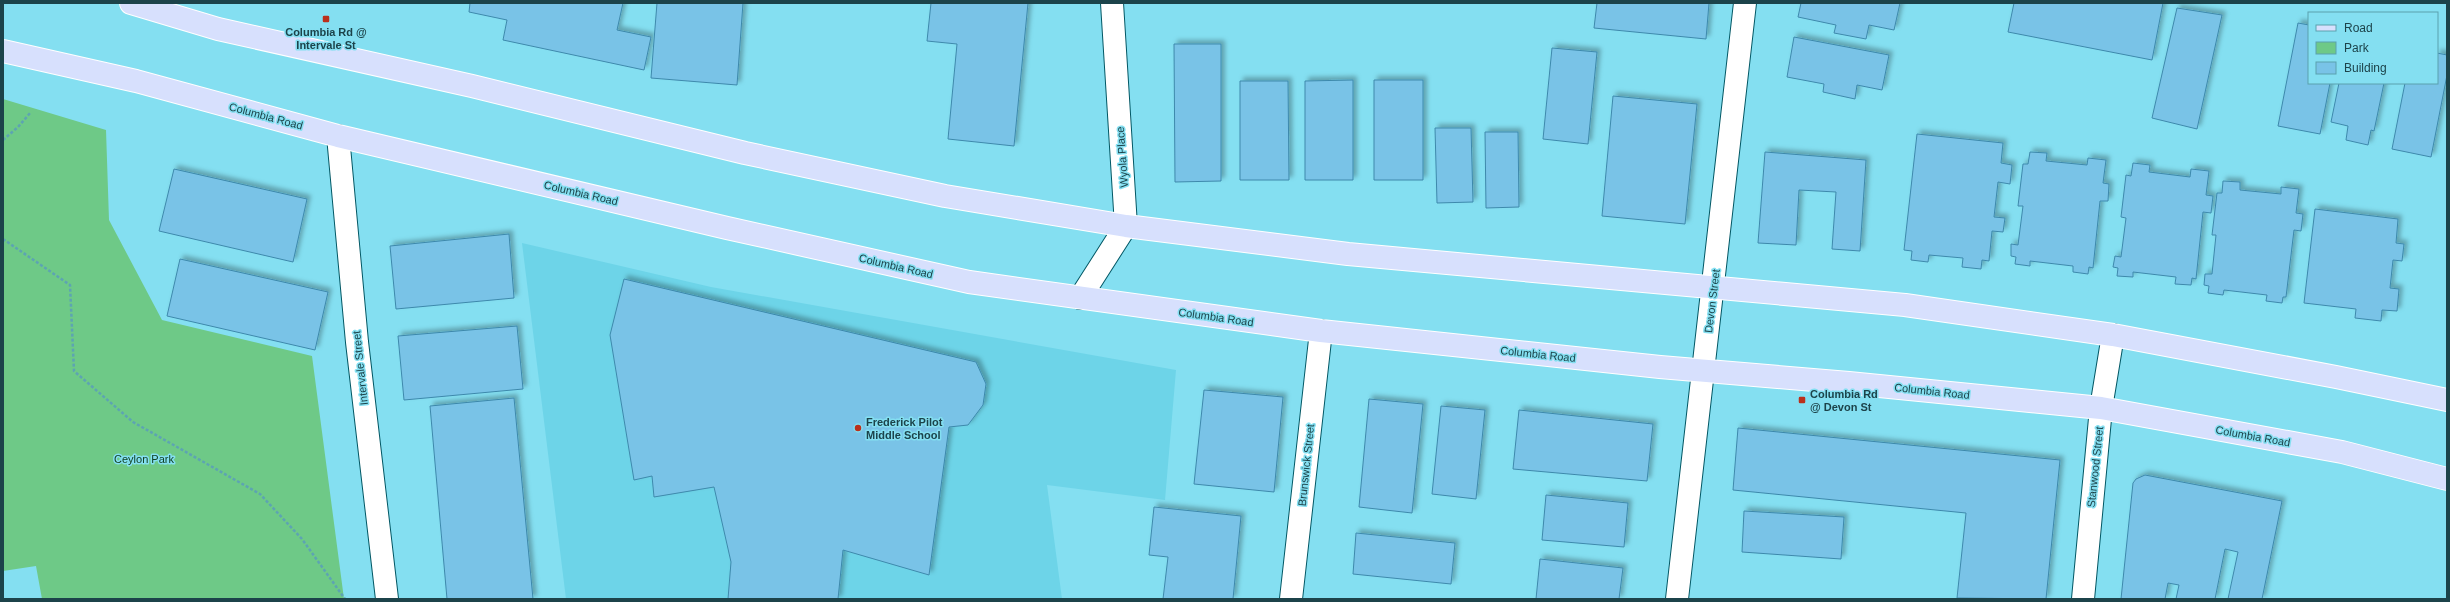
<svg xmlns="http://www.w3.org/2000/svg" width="2450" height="602" font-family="Helvetica,sans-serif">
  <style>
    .built { fill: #6dd4e8 }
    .green { fill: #6ec987 }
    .building { fill: #79c3e7; stroke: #3e89ac; filter: url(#shadow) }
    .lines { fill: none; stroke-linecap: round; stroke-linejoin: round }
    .minor-casing { stroke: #025764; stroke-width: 24 }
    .major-casing { stroke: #fff; stroke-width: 24 }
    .path { stroke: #5da4b2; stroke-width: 2.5; stroke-dasharray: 3 2; stroke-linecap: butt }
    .minor { stroke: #fff; stroke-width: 22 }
    .major { stroke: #d7e0fd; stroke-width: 22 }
    .poi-dot { fill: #bb2f1b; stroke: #84dff1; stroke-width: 1.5 }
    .labels { text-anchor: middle; stroke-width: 3; stroke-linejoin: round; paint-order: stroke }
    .poi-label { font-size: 11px; font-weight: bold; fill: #1c434a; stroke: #84dff1; text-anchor: start }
    .street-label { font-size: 11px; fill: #1c434a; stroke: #84dff1 }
    .park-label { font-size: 11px; fill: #104021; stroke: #84dff1 }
  </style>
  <defs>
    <filter id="shadow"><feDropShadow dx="3.5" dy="-3.5" stdDeviation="2" flood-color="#0004"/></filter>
  </defs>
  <rect width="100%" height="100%" fill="#84dff1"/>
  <!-- built -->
  <path class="built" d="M 522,243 L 711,287 L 1176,370 L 1165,500 L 1047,485 L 1062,599 L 566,599 Z"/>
  <!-- green -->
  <path class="green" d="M 3,99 L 106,130 L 109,220 L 162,320 L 312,356 L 344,599 L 42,599 L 36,566 L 3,571 Z"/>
  <!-- building -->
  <path class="building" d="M 470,3 L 623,3 L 617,30 L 651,37 L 644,70 L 503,40 L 507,20 L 469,12 Z
    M 657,3 L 743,3 L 737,85 L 651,78 Z
    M 931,3 L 1028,3 L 1014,146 L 948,139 L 957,44 L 927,41 Z
    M 1597,3 L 1709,3 L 1706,39 L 1594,28 Z
    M 1801,3 L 1900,3 L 1894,30 L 1869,25 L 1866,39 L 1834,33 L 1836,25 L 1798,17 Z
    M 2014,3 L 2163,3 L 2152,60 L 2008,32 Z
    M 2177,8 L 2222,15 L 2197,129 L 2152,118 Z
    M 2298,23 L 2309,25 L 2309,83 L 2330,83 L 2320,134 L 2278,126 Z
    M 1794,37 L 1889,55 L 1882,90 L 1857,85 L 1855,99 L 1823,92 L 1824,84 L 1787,77 Z
    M 1174,44 L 1221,44 L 1221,181 L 1175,182 Z
    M 1552,48 L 1597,52 L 1588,144 L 1543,139 Z
    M 2437,53 L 2447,55 L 2447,75 L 2431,157 L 2392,149 L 2405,83 L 2437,83 Z
    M 1353,80 L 1353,180 L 1305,180 L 1305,81 Z
    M 1374,80 L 1423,80 L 1423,180 L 1374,180 Z
    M 1240,81 L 1288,81 L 1289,180 L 1240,180 Z
    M 2339,83 L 2384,83 L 2374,131 L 2371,130 L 2368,145 L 2346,140 L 2348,126 L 2331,122 Z
    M 1613,96 L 1697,104 L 1685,224 L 1602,216 Z
    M 1435,128 L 1471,128 L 1473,202 L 1437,203 Z
    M 1485,132 L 1518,132 L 1519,207 L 1486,208 Z
    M 1917,134 L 2003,143 L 2001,163 L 2012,165 L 2010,184 L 1998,182 L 1994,217 L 2005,218 L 2003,232 L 1992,231 L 1989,261 L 1982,260 L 1981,269 L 1962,267 L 1963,258 L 1929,255 L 1928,262 L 1911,260 L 1912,251 L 1904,250 Z
    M 1765,152 L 1866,160 L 1860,251 L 1832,249 L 1836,192 L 1799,190 L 1796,245 L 1758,243 Z
    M 2030,152 L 2047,153 L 2046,161 L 2087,165 L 2088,158 L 2106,160 L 2103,183 L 2109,184 L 2108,201 L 2100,201 L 2093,268 L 2089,267 L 2088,274 L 2073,272 L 2073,266 L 2030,261 L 2030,266 L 2015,264 L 2016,257 L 2011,256 L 2011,244 L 2018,245 L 2023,206 L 2018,206 L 2023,164 L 2028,164 Z
    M 2133,163 L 2150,165 L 2149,172 L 2190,177 L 2191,169 L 2209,171 L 2206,195 L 2213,196 L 2211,213 L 2203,212 L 2196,279 L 2192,278 L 2191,285 L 2175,284 L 2176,277 L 2133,272 L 2133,277 L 2117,276 L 2118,268 L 2113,267 L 2115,256 L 2121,257 L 2126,218 L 2121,217 L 2126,175 L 2131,176 Z
    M 174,169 L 307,199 L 293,262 L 159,231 Z
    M 2223,181 L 2240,182 L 2240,190 L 2281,194 L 2281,187 L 2299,189 L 2296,213 L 2303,214 L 2301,231 L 2294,230 L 2286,297 L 2283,297 L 2282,303 L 2266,301 L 2267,295 L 2224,290 L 2223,295 L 2208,293 L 2209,286 L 2204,285 L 2205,274 L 2212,274 L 2216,235 L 2212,235 L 2217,193 L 2222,193 Z
    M 2315,209 L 2398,219 L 2396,243 L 2404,244 L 2402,261 L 2393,260 L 2390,288 L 2399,289 L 2397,311 L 2382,310 L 2381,321 L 2355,318 L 2356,309 L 2304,303 Z
    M 509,234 L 514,298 L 396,309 L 390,246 Z
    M 180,259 L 328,292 L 315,350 L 167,316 Z
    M 624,279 L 976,362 L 986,384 L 983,405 L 968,425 L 949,427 L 929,575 L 843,550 L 838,599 L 728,599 L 731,562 L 714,487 L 654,497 L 652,476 L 634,480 L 610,335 Z
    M 517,326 L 523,389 L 404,400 L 398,336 Z
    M 1204,390 L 1283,397 L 1274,492 L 1194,484 Z
    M 514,398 L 533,599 L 447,599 L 430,406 Z
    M 1369,399 L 1423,404 L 1412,513 L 1359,507 Z
    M 1441,406 L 1485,410 L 1476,499 L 1432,494 Z
    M 1519,410 L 1653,424 L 1647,481 L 1513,469 Z
    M 1738,428 L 2060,460 L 2046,599 L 1957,598 L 1966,513 L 1733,490 Z
    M 2145,475 L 2282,501 L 2262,599 L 2228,599 L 2238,552 L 2225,549 L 2215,599 L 2176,599 L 2179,585 L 2168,583 L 2165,599 L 2121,599 L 2133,483 L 2136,479 Z
    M 1546,495 L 1628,503 L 1624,547 L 1542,540 Z
    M 1154,507 L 1241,516 L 1233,599 L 1163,599 L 1168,557 L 1149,555 Z
    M 1744,511 L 1844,517 L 1841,559 L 1742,552 Z
    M 1356,533 L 1455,543 L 1451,584 L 1353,574 Z
    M 1540,559 L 1623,568 L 1619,599 L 1536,599 Z"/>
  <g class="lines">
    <defs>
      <path id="minor" d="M 338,136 L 357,342 L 387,599
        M 1080,298 L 1126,226 L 1112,3
        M 1291,599 L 1321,331
        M 1677,599 L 1745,3
        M 2083,599 L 2101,408 L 2113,335"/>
      <path id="major" d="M 131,3 L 218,29 L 472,86 L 745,153 L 945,196 L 1126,226 L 1348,254 L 1905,305 L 2113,335 L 2336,377 L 2447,400
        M 3,51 L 136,81 L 338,136 L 727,228 L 969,282 L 1321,331 L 1660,367 L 1849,383 L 2101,408 L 2342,452 L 2447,479"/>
    </defs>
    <!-- minor casing -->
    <use href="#minor" class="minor-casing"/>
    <!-- major casing -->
    <use href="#major" class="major-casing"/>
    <!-- path -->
    <path class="path" d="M 3,140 L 18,127 L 31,112
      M 3,239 L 70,285 L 74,371 L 133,422 L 260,494 L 302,539 L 345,599"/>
    <!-- minor -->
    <use href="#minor" class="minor"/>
    <!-- major -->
    <use href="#major" class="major"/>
  </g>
  <!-- markers -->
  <g class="poi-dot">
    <rect x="322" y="15" width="8" height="8" rx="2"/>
    <rect x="1798" y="396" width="8" height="8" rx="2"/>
    <circle cx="858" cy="428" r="4"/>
  </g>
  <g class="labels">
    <!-- poi labels -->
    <g class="poi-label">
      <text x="326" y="36" text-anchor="middle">Columbia Rd @<tspan x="326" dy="13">Intervale St</tspan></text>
      <text x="1810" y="398">Columbia Rd<tspan x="1810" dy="13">@ Devon St</tspan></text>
      <text x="866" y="426">Frederick Pilot<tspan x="866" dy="13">Middle School</tspan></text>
    </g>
    <!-- street labels -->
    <g class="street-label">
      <text transform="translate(266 116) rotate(15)" y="4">Columbia Road</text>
      <text transform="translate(1122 157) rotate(-94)" y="4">Wyola Place</text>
      <text transform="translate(581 193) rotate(13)" y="4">Columbia Road</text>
      <text transform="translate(896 266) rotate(13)" y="4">Columbia Road</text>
      <text transform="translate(1712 301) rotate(-83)" y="4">Devon Street</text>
      <text transform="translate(1216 317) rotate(8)" y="4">Columbia Road</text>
      <text transform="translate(1538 354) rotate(6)" y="4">Columbia Road</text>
      <text transform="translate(360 368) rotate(-96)" y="4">Intervale Street</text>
      <text transform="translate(1932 391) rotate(6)" y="4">Columbia Road</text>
      <text transform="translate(2253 436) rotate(10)" y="4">Columbia Road</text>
      <text transform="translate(1306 465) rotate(-84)" y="4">Brunswick Street</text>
      <text transform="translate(2095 467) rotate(-84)" y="4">Stanwood Street</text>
    </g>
    <!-- park labels -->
    <g class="park-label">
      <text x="144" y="463">Ceylon Park</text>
    </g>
  </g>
  <!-- border -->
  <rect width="2450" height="602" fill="none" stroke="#1c434a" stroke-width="8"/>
  <!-- legend -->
  <rect x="2308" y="12" width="130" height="72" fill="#84dff1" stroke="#5aa1ae"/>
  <rect x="2316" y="25" width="20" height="6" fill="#d7e0fd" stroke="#5aa1ae"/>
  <text x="2344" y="32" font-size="12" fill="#1c434a">Road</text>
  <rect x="2316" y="42" width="20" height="12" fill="#6ec987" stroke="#5aa1ae"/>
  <text x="2344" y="52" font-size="12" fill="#1c434a">Park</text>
  <rect x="2316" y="62" width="20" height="12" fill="#79c3e7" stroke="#5aa1ae"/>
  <text x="2344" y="72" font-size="12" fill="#1c434a">Building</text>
</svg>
